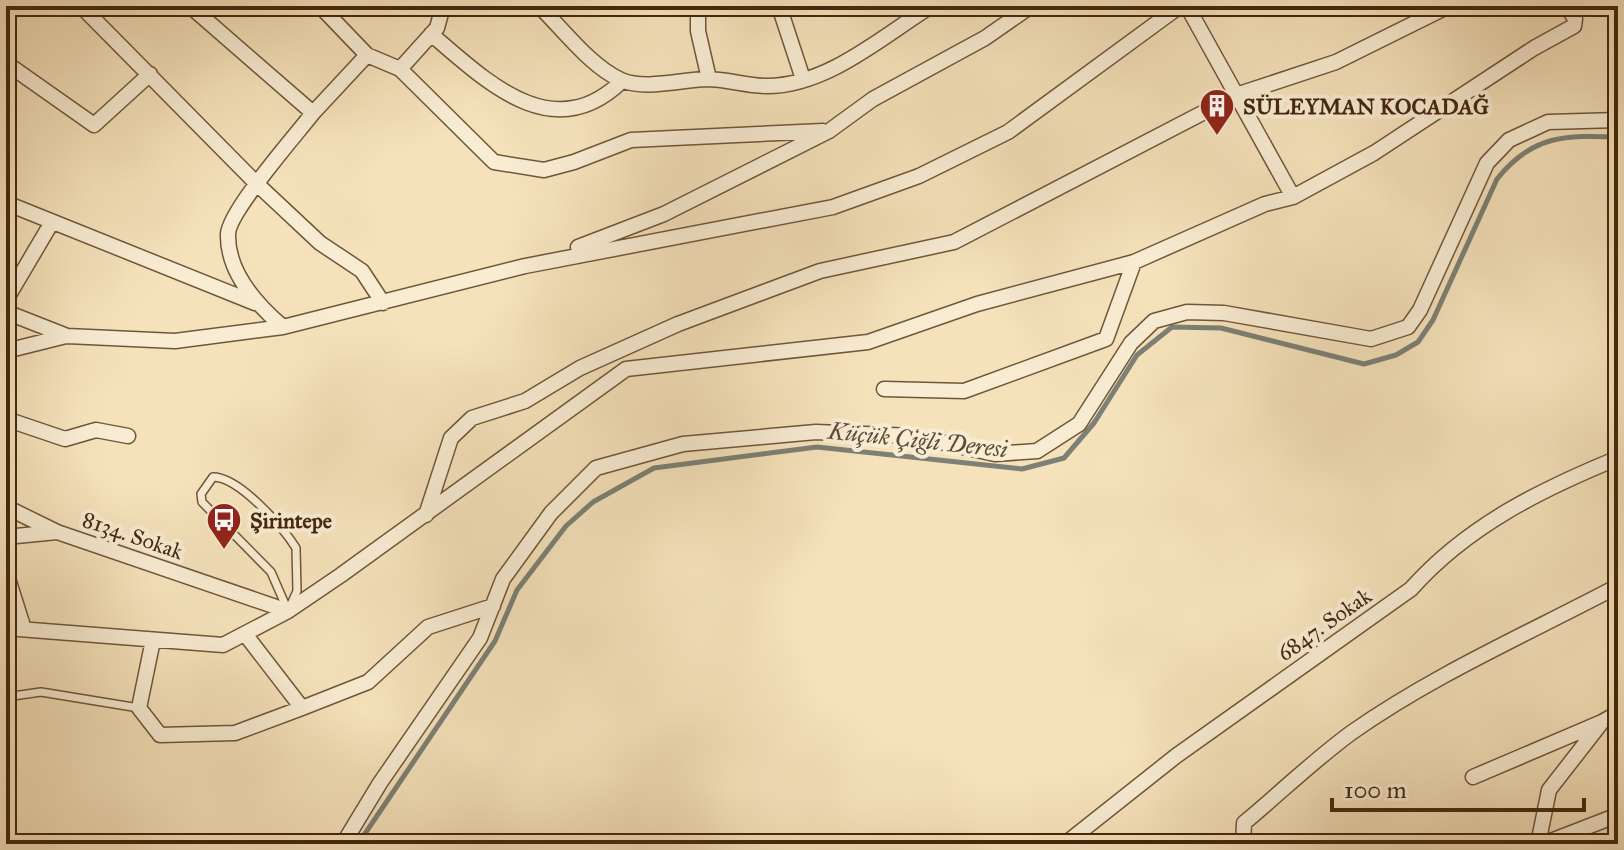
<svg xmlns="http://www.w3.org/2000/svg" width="1624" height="850" font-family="'IM FELL Great Primer',serif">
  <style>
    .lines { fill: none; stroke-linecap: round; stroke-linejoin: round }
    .stream { stroke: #7c8076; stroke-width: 5 }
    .lane-casing { stroke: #705639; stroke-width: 10 }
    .street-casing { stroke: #705639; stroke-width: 17 }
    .lane { stroke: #f8ecd3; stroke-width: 7 }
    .street { stroke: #f8ecd3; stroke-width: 14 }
    .labels { text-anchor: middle; stroke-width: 8; stroke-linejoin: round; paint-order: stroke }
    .poi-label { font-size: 22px; font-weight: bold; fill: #44270e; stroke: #f8ecd3; text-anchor: start }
    .street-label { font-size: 22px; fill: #44270e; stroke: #f8ecd3 }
    .water-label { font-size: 24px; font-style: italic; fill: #5c4c39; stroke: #f8ecd3 }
  </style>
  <rect width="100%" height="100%" fill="#f5e2bb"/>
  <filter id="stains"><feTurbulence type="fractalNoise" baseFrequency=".0025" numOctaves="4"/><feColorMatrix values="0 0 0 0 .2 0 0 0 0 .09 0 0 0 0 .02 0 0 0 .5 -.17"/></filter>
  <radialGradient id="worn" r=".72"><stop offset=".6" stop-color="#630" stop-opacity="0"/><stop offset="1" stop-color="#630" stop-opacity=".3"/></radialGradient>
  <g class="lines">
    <!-- stream -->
    <path class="stream" d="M 358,844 L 495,641 L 517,590 L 566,526 L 593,502 L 654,468 L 817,447 L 1022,469 L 1064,458 L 1094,423 L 1137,355 L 1172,327 L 1221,328 L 1364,364 L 1396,355 L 1418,342 L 1433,320 L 1497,179 C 1532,135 1565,135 1618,137"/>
    <defs>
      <path id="lane" d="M 213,477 C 239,477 282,526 296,548 L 297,591 L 288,611 L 271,572 L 202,502 L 201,494 Z
        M 6,697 L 41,692 L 139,708"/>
      <path id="street" d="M 81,6 L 257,184 L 320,243 L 362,271 L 383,303
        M 190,6 L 313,113 L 367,55 L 400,69 L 437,28 L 443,6
        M 320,6 L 367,55
        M 539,6 C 563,29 590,66 621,80 C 645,90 680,80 706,79 C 727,79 747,86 767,86 C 827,86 883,36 931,6
        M 698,6 L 698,31 L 709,79
        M 779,6 L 803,79
        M 1187,6 L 1293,197
        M 431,34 C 486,81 553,148 622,81
        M 6,63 L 94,125 L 150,74
        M 400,69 L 494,162 L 544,170 L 574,162 L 631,140 L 823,131
        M 6,203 L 255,303
        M 578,247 L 664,214 L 829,131 L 873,99 L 985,38 L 1031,6
        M 6,300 L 52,222
        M 6,312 L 67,336 L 175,341 L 283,327 L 525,266 L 833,207 L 919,176 L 1008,132 L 1180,6
        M 283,327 C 257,305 227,272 228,234 C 229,211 296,135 313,113
        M 6,351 L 66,336
        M 884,389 L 964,391 L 1106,339 L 1134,262
        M 6,419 L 65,439 L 96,430 L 128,436
        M 6,507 L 57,532
        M 426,515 L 451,438 L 472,418 L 525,401 L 580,368 L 678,324 L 820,271 L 954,242 L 1239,94 L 1336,62 L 1449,6
        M 6,537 L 57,532 L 288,611
        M 6,572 L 24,629
        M 6,628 L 223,645 L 288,611 L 341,575 L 626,369 L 868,342 L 977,304 L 1134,262 L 1265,204 L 1293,197 L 1374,153 L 1534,48 L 1574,26 L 1575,19 L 1567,6
        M 245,634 L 302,708
        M 153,640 L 139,708 L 160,735 L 235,733 L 302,708 L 368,682 L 428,627 L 493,606
        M 1473,777 L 1602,722
        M 343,844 L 380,783 L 480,638 L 503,579 L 551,513 L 596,468 L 683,444 L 816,432 L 913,436 L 995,454 L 1037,451 L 1079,424 L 1131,343 L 1154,321 L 1187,312 L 1224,313 L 1371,339 L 1408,327 L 1420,310 L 1487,163 L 1509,140 L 1548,122 L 1618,120
        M 1065,844 L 1176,756 L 1411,589 C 1467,526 1540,490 1618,458
        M 1243,844 L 1244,823 C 1280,793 1313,761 1351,733 C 1433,675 1529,633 1618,586
        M 1538,844 L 1549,790 L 1602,722 L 1618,713
        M 1543,844 L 1618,815"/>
    </defs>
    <!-- lane casing -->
    <use href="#lane" class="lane-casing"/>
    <!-- street casing -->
    <use href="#street" class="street-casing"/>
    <!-- lane -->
    <use href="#lane" class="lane"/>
    <!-- street -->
    <use href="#street" class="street"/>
  </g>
  <!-- icons -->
  <defs>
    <symbol id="building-pin" viewBox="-11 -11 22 30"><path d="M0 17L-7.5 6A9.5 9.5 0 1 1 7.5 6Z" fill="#8f2418" stroke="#f8ecd3"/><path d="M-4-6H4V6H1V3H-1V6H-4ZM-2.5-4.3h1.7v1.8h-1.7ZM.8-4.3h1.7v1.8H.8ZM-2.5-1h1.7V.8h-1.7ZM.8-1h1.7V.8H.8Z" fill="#fff"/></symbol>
    <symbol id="bus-pin" viewBox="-11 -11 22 30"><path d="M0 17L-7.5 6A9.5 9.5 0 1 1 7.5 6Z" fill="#8f2418" stroke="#f8ecd3"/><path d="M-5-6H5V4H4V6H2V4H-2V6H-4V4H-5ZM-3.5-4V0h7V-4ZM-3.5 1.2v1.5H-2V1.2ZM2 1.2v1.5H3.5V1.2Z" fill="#fff"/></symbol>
  </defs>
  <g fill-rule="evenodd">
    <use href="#building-pin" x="1197" y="86" width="40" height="54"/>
    <use href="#bus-pin" x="204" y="500" width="40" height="54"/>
  </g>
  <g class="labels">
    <!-- poi labels -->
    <g class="poi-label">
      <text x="1243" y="114">SÜLEYMAN KOCADAĞ</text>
      <text x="250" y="528">Şirintepe</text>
    </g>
    <!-- street labels -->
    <g class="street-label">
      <text transform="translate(133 535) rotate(19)" y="8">8134. Sokak</text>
      <text transform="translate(1324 624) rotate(-35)" y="8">6847. Sokak</text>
    </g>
    <!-- water labels -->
    <g class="water-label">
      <text transform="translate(918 440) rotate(6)" y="8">Küçük Çiğli Deresi</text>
    </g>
  </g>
  <!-- margin -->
  <rect width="1624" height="850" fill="none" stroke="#f5e2bb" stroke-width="32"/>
  <rect x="8" y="8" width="1608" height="834" fill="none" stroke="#44270e" stroke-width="4"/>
  <rect x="16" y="16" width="1592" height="818" fill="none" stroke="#44270e" stroke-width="2"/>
  <!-- scale -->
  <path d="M1332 798v12h252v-12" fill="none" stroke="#44270e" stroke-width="4"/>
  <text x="1344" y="798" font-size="24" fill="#44270e" stroke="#f8ecd3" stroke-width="6" paint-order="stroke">100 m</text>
  <rect width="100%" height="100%" filter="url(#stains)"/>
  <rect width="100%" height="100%" fill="url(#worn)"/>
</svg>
